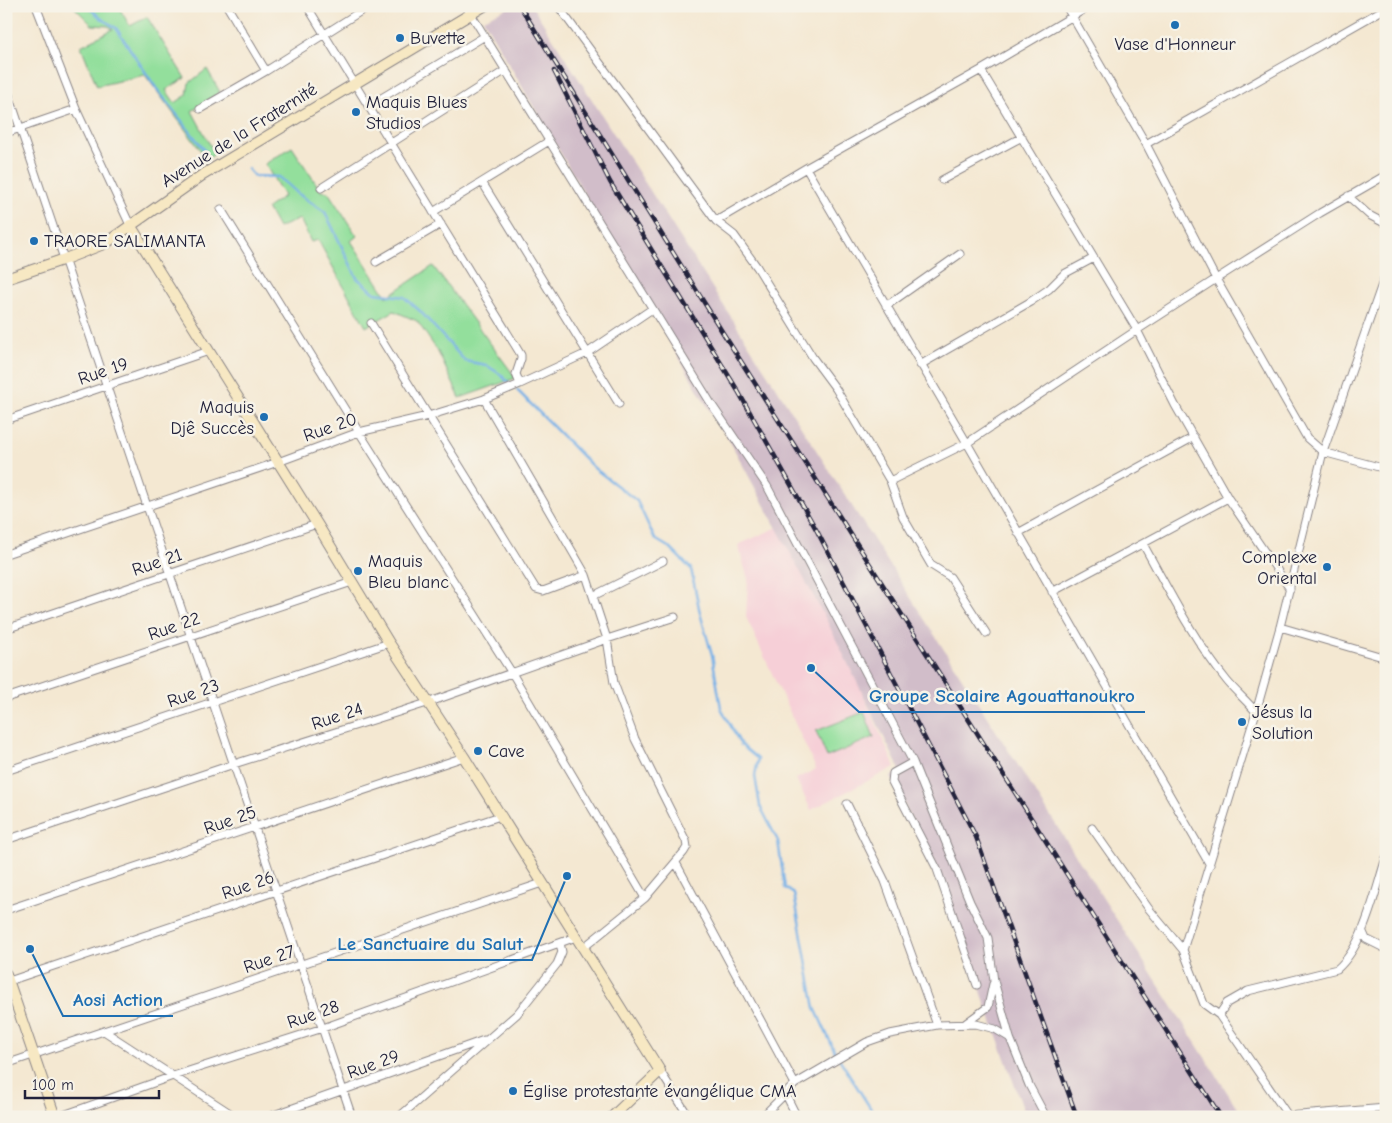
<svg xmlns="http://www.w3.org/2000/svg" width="1392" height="1123" font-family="'Comic Neue',sans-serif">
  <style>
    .built { fill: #f6cfd7 }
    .industrial { fill: #d1bdc9 }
    .green { fill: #93df9c; stroke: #5a806c }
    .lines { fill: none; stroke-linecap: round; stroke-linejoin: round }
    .stream { stroke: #77b1e7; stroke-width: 2.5 }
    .street-casing { stroke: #8b8586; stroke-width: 9 }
    .secondary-casing { stroke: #8b8586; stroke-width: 12 }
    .street { stroke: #fff; stroke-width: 7 }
    .secondary { stroke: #f7e8c3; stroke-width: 10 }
    .rail-casing { stroke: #22223b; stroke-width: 4.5 }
    .rail { stroke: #f7f3e8; stroke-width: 2.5; stroke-dasharray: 8; stroke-linecap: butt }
    .poi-dot { fill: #1f6fb2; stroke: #f7f3e8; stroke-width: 2 }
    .labels { text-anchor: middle; stroke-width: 5; stroke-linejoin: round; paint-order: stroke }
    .poi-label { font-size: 18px; fill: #22223b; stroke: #f7f3e8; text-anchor: start }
    .street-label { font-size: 18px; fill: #22223b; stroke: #f7f3e8 }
    .leader { fill: none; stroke: #1f6fb2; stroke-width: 2 }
    .callout-dot { fill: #1f6fb2; stroke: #f7f3e8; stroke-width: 2 }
    .callout-label { font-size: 19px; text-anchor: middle; font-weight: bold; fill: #1f6fb2; stroke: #f7f3e8; stroke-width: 5; stroke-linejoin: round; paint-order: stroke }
  </style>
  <rect width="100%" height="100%" fill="#f7f3e8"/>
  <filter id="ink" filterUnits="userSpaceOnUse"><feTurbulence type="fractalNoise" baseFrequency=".02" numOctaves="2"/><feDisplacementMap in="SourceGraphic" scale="10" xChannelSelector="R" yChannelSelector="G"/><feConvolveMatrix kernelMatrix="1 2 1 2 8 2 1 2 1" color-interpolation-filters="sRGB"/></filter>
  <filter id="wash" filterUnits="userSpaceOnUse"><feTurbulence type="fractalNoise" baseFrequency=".0096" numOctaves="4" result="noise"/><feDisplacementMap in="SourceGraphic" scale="20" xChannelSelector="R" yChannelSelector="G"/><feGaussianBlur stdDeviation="1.12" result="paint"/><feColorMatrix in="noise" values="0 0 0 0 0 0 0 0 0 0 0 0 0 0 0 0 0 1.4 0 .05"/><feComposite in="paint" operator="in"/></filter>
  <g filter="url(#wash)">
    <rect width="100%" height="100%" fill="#f4e8d2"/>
    <!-- built -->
    <path class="built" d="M 778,527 L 829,618 L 895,767 L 811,810 L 796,779 L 816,769 L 746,617 L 748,579 L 738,545 Z"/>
    <!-- industrial -->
    <path class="industrial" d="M 512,6 L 532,6 L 1243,1117 L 1026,1117 L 939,874 L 891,777 L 900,770 L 827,621 L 720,423 L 710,411 L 483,19 Z"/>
    <!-- green -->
    <path class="green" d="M 73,6 L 118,6 L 130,26 L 147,17 L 185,78 L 166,90 L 175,103 L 187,95 L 189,83 L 207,69 L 220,92 L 192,111 L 215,154 L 207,159 L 145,75 L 97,86 L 81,46 L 113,29 L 108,26 L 92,25 Z
      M 292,147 L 321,191 L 328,192 L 357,236 L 351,241 L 387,297 L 433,266 L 516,378 L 460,398 L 437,350 L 417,321 L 394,311 L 366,327 L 318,240 L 311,242 L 300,219 L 278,228 L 267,208 L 284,196 L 265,164 Z
      M 864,712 L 874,737 L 827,757 L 816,731 Z"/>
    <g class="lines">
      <!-- stream -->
      <path class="stream" d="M 87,6 L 101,18 L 116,28 L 156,88 L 206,152
        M 248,169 L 254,176 L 279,177 L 297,193 L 325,212 L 357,278 L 375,293 L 404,297 L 420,311 L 465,361 L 486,365 L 500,374 L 509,383
        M 517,390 L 594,468 L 637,501 L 655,539 L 670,548 L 691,569 L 700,613 L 712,655 L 721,708 L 741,745 L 758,759 L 755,776 L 760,806 L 778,841 L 785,888 L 794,894 L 815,1008 L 835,1052 L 876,1117"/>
    </g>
  </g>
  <g filter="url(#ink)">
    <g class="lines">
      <defs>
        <path id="street" d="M 36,6 L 76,109 L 130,225
          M 227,6 L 266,71
          M 307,6 L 521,355 L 521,359 L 516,374 L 520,384
          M 466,6 L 712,405 L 767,486 L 913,762 L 970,902 L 988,938 L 994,981 L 1010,1038 L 1029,1085 L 1046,1117
          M 558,6 L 716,221 L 734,235 L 757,267 L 813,358 L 836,389 L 890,481 L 967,443 L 1137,330 L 1216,279 L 1320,213 L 1386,175
          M 1066,6 L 1146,144 L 1216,279 L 1307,438 L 1323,452 L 1386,469
          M 981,70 L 1137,330 L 1175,405 L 1228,498 L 1290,589
          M 6,86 L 352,1117
          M 368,106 L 485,36
          M 200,109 L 266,71 L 369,6
          M 6,133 L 76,109
          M 1146,144 L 1386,8
          M 806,168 L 967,443 L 1210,865
          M 942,180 L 1022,137
          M 482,182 L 619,404
          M 321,188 L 506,70
          M 1348,196 L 1369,215 L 1386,224
          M 221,209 L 359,432 L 512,673 L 645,898
          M 433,212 L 549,141
          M 716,221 L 806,168 L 981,70 L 1090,6
          M 376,262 L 441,224
          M 886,306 L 960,254
          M 371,323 L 536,589 L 543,591 L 586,575
          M 920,365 L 1030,302 L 1049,289 L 1064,274 L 1094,258
          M 484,399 L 586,575 L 607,639 L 614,683 L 635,739 L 686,841 L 687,847 L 684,852 L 645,898 L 583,948
          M 6,420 L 209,351
          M 890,481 L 903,517 L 931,565 L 950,577 L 986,633
          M 1018,533 L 1194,437
          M 1143,544 C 1169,591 1193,639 1227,681 C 1236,692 1247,701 1256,712
          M 6,554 L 278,462 L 359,432 L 428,416 L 484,399 L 520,384 L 587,353 L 652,309
          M 1052,592 L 1228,498
          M 593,596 L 663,561
          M 1280,627 L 1386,658
          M 6,629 L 317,524
          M 6,698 L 352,582
          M 913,762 L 893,773 L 892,782 L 937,869 L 977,985
          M 6,771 L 389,643
          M 847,804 L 885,881 L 937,1025
          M 1092,828 L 1149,909 L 1183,950 L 1204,1004 L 1219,1015 L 1289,1117
          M 6,840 L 234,764 L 427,703 L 607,639 L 675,617
          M 676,863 L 795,1084
          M 6,910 L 464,757
          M 1362,930 L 1366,939 L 1386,949
          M 1183,950 L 1256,712 L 1280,627 L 1323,452 L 1386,273
          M 6,982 L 500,816
          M 1219,1015 L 1227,1003 L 1248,991 L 1337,969 C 1364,946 1375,892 1386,858
          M 966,1023 L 988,1007 L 993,984
          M 104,1031 L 236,1117
          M 6,1064 L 542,883
          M 660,1071 L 689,1117
          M 785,1093 L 797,1117
          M 1288,1116 L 1386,1108
          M 58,1117 L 173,1076 L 323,1028 L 576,937
          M 268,1117 L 484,1040
          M 399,1117 L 517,1014 L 557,964 L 562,952 L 560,943
          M 762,1117 L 795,1084 L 867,1042 L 890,1034 L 937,1025 L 976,1024 L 995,1029 L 1010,1038"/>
        <path id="secondary" d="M 130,225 L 317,524 L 389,643 L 464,757 L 660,1071 L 612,1117
          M 6,279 L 65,259 L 106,243 L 201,176 L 484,6
          M 6,974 L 55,1117"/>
      </defs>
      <!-- street casing -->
      <use href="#street" class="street-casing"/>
      <!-- secondary casing -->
      <use href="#secondary" class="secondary-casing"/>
      <!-- street -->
      <use href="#street" class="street"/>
      <!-- secondary -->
      <use href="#secondary" class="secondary"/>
      <defs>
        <path id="rail" d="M 520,6 L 723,333 L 1221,1117
          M 554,71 L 610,182 L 738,391 L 817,531 L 976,837 L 1077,1117"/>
      </defs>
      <!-- rail casing -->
      <use href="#rail" class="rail-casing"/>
      <!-- rail -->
      <use href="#rail" class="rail"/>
    </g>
  </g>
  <!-- markers -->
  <g class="poi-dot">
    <circle cx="1175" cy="25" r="5"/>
    <circle cx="400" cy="38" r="5"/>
    <circle cx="356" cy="112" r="5"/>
    <circle cx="34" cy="241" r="5"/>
    <circle cx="264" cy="417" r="5"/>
    <circle cx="1327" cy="567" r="5"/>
    <circle cx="358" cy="571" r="5"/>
    <circle cx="1242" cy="722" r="5"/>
    <circle cx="478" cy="751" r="5"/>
    <circle cx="513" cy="1091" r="5"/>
  </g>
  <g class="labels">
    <!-- poi labels -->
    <g class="poi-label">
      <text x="410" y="44">Buvette</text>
      <text x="1175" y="50" text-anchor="middle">Vase d'Honneur</text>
      <text x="366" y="108">Maquis Blues<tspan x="366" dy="21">Studios</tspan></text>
      <text x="44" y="247">TRAORE SALIMANTA</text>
      <text x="254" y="413" text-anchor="end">Maquis<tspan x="254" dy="21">Djê Succès</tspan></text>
      <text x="1317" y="563" text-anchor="end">Complexe<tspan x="1317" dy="21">Oriental</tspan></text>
      <text x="368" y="567">Maquis<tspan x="368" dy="21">Bleu blanc</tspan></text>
      <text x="1252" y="718">Jésus la<tspan x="1252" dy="21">Solution</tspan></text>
      <text x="488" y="757">Cave</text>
      <text x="523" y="1097">Église protestante évangélique CMA</text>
    </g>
    <!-- street labels -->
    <g class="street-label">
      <text transform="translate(239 135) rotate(-32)" y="6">Avenue de la Fraternité</text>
      <text transform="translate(103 371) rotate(-19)" y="6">Rue 19</text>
      <text transform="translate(330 427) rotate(-19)" y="6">Rue 20</text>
      <text transform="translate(157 562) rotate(-19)" y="6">Rue 21</text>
      <text transform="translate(174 626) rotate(-19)" y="6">Rue 22</text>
      <text transform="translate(193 693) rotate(-19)" y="6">Rue 23</text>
      <text transform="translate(337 716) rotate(-18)" y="6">Rue 24</text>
      <text transform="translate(230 820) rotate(-19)" y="6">Rue 25</text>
      <text transform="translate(248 885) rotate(-19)" y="6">Rue 26</text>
      <text transform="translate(269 959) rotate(-19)" y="6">Rue 27</text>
      <text transform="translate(313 1014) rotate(-19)" y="6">Rue 28</text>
      <text transform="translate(373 1064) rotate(-20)" y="6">Rue 29</text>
    </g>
  </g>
  <!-- callouts -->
  <path class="leader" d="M811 668L859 712H1145M567 876L532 960H327M30 949L63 1016H173"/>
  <g class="callout-dot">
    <circle cx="811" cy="668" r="5"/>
    <circle cx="567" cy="876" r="5"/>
    <circle cx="30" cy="949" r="5"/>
  </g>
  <g class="callout-label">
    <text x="1002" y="702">Groupe Scolaire Agouattanoukro</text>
    <text x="430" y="950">Le Sanctuaire du Salut</text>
    <text x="118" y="1006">Aosi Action</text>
  </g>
  <!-- margin -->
  <rect width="1392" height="1123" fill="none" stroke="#f7f3e8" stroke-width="25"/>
  <!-- scale -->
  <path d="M25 1090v8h134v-8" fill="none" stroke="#22223b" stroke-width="2.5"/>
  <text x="32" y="1090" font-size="15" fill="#22223b" stroke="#f7f3e8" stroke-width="4" paint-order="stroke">100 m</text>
</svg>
